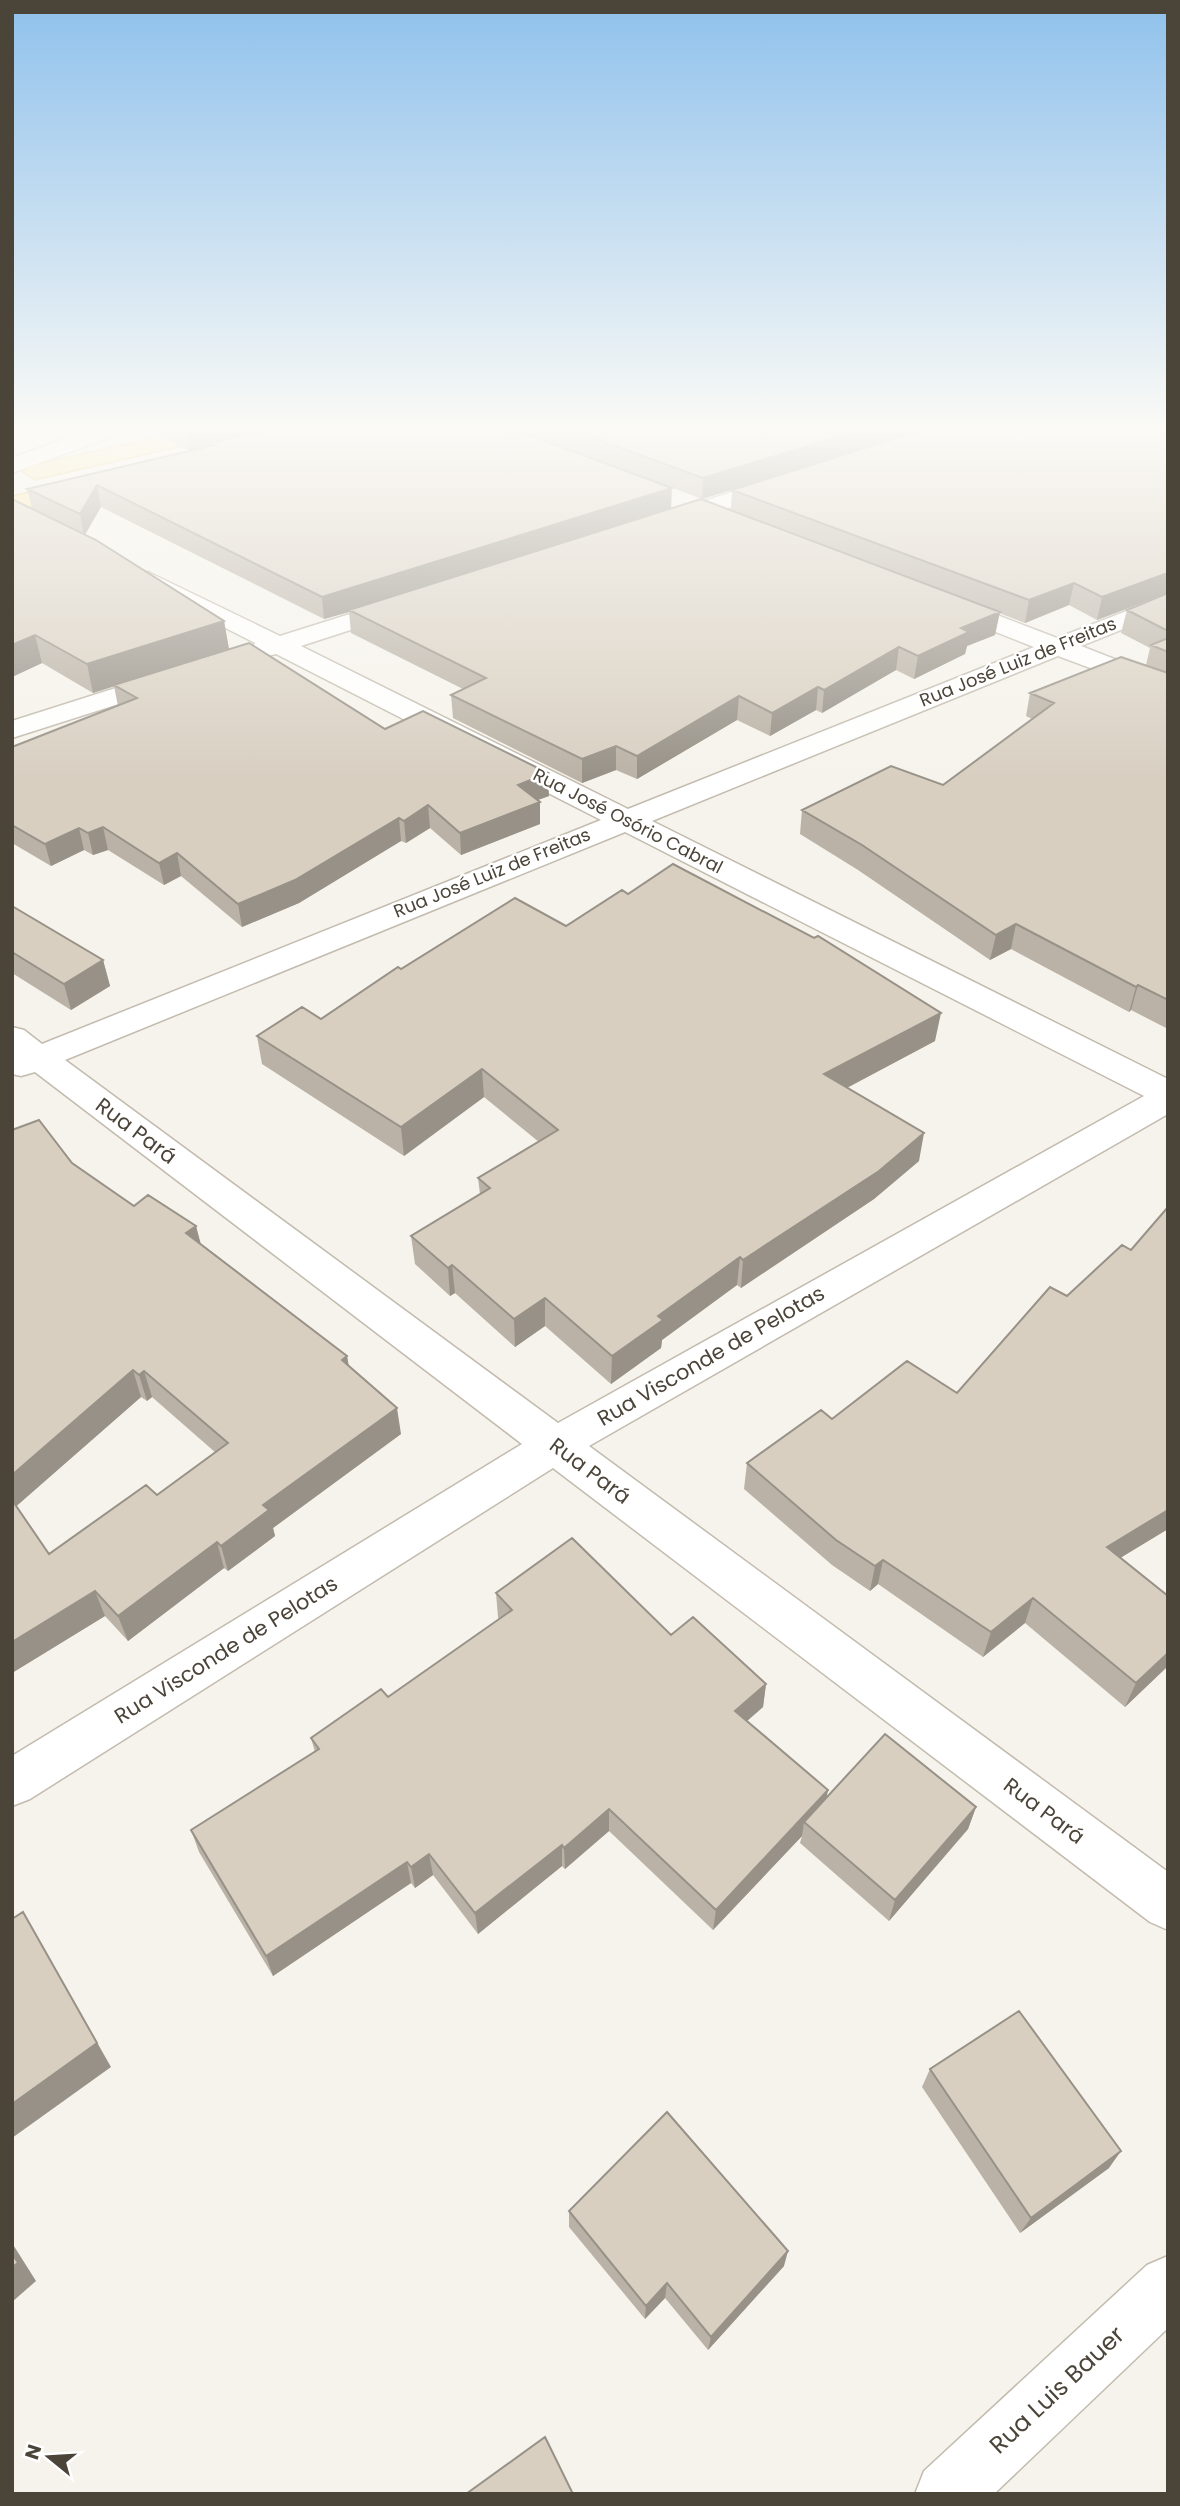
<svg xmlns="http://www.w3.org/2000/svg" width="1180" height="2506" font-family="Poppins,sans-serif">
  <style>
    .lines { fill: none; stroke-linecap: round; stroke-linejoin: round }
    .minor-casing { stroke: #c2bbae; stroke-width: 3 }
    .major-casing { stroke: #e6c16a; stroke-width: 3 }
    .minor { fill: #fff; fill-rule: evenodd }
    .major { fill: #ffe39c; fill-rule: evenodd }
    .wall { fill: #bab2a6; fill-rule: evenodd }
    .shaded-wall { fill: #979187 }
    .building { fill: #d8cfc1; stroke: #979187; stroke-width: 2 }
    .labels { text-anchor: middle; stroke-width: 5; stroke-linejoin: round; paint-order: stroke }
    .far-street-label { font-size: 18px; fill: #4b4439; stroke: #fff }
    .street-label { font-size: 21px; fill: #4b4439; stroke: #fff }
    .near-street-label { font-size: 24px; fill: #4b4439; stroke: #fff }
  </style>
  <rect width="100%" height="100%" fill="#f6f3ec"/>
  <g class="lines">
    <defs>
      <path id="minor" d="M 92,429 L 122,429 L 119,434 L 12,473 L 12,458 Z
        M 780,477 L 791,484 L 788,489 L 667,527 L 659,525 L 655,520 L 659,515 Z
        M 148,572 L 280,636 L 391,601 L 409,601 L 413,606 L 409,611 L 301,646 L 628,809 L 1034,647 L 940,610 L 936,605 L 940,600 L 958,600 L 1057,638 L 1168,595 L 1168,611 L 1081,646 L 1168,680 L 1168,697 L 1058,656 L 652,821 L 1168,1079 L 1168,1114 L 589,1446 L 1168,1872 L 1168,1930 L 1150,1922 L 553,1468 L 30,1799 L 12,1806 L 12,1756 L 522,1444 L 35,1072 L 21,1076 L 12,1074 L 12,1027 L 24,1030 L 42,1044 L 601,820 L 276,654 L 264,657 L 255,655 L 251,649 L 255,643 L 139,584 L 136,579 L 139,574 ZM 625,832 L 1144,1096 L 558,1423 L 65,1060 Z
        M 166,672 L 175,674 L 179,680 L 175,686 L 12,738 L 12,721 Z
        M 1168,2256 L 1168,2328 L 994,2494 L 915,2494 L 924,2471 L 1147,2265 Z"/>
      <path id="major" d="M 198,429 L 235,429 L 232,434 L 35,479 L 24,472 L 27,467 Z
        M 81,480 L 92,487 L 89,492 L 12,511 L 12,497 Z"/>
    </defs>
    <!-- minor casing -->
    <use href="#minor" class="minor-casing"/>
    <!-- major casing -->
    <use href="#major" class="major-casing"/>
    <!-- minor -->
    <use href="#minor" class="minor"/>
    <!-- major -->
    <use href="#major" class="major"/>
  </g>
  <!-- wall -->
  <path class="wall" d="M 147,429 L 1168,429 L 1168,1029 L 1131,1010 L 1129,1012 L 1011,949 L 990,960 L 858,870 L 800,834 L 802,810 L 943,785 L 1032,719 L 1026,716 L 1030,693 L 1146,665 L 1150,648 L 1121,633 L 1127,610 L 1158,597 L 1097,620 L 1069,605 L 1025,623 L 999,613 L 995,635 L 967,646 L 965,654 L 914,679 L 896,670 L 822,713 L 816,710 L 770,736 L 737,720 L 637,779 L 616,770 L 582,783 L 453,718 L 451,695 L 463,689 L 351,633 L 349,612 L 324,619 L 101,507 L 85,535 L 224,621 L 229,649 L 385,729 L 549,796 L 537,800 L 540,802 L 540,824 L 461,855 L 430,828 L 406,843 L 401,841 L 299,903 L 242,927 L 181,876 L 164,885 L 108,850 L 93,855 L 84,850 L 51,866 L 12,843 L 12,747 L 118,706 L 114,686 L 93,693 L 42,663 L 12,677 L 32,508 L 27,489 L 211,446 L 189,451 ZM 564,447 L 702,499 L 732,490 L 731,511 L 671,509 Z
    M 12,906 L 103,960 L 110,986 L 71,1010 L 12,973 Z
    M 566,926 L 935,1041 L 847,1088 L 919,1161 L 874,1199 L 741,1288 L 737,1285 L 662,1340 L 661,1348 L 611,1384 L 545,1326 L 515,1347 L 455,1293 L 450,1296 L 415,1264 L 411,1236 L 480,1194 L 478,1178 L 539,1142 L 484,1097 L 404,1156 L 262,1064 L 257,1036 L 321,1019 L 401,969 Z
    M 12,1130 L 72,1163 L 134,1206 L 196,1226 L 200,1243 L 347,1356 L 349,1366 L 401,1434 L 273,1528 L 275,1536 L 228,1571 L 224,1568 L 128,1641 L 105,1616 L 12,1673 ZM 141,1397 L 147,1401 L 152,1397 L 216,1453 L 157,1495 L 49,1554 L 16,1506 Z
    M 832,1419 L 1168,1529 L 1120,1558 L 1168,1596 L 1168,1666 L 1125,1707 L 1025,1623 L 983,1657 L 878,1584 L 870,1591 L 832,1565 L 744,1489 L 747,1463 Z
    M 496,1593 L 671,1635 L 766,1684 L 763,1707 L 747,1721 L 827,1797 L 976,1807 L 968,1829 L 889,1921 L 800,1843 L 802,1836 L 713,1930 L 609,1831 L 565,1869 L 562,1866 L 478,1934 L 433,1875 L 415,1888 L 411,1883 L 273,1976 L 199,1852 L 191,1830 L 315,1752 L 311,1738 L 388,1697 L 499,1619 L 498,1617 Z
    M 930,2069 L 1109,2168 L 1020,2233 L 922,2087 Z
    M 569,2211 L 784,2266 L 708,2350 L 665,2298 L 645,2319 L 569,2227 Z"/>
  <!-- shaded-wall -->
  <path class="shaded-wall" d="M 192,429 L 281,429 L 210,443 L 211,446 L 189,451 L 186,430 Z
    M 863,429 L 928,429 L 702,499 L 703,478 Z
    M 97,485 L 101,507 L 84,536 L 80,514 Z
    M 672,488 L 671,510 L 349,610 L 349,612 L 324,619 L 322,597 Z
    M 1168,573 L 1168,593 L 1097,620 L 1102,597 Z
    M 1074,583 L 1069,605 L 1025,623 L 1029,600 Z
    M 1000,612 L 995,635 L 967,646 L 965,654 L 914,679 L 918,656 L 961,628 Z
    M 224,621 L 229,650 L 93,693 L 87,664 Z
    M 35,635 L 42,663 L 12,677 L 12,645 Z
    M 899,647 L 896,670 L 822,713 L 824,690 Z
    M 818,687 L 816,710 L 770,736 L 772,713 Z
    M 739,696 L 737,720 L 637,779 L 637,756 Z
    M 616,746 L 616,770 L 582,783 L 582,759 Z
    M 548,773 L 549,796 L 519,807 L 518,785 Z
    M 540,802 L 540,824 L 461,855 L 460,833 Z
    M 428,805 L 430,828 L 406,843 L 404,821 Z
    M 399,818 L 401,841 L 299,903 L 242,927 L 238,904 Z
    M 103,827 L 108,850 L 93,855 L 88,833 Z
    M 79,828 L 84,850 L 51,866 L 45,844 Z
    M 177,853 L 181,876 L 164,885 L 159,863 Z
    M 1016,924 L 1011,949 L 990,960 L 996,935 Z
    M 103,960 L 110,986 L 71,1010 L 64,984 Z
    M 1138,985 L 1131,1010 L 1129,1012 L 1136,987 Z
    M 941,1013 L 935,1041 L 820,1102 L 824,1074 Z
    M 482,1069 L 484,1097 L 404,1156 L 401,1127 Z
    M 924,1133 L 919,1161 L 874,1199 L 741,1288 L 743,1260 Z
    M 196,1226 L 203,1252 L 186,1233 Z
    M 740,1257 L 737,1285 L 662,1340 L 661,1348 L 611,1384 L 612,1356 L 658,1316 Z
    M 452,1265 L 455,1293 L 450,1296 L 448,1268 Z
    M 545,1298 L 545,1326 L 515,1347 L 514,1319 Z
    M 347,1356 L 351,1382 L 342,1360 Z
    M 133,1370 L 141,1397 L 12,1510 L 12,1475 Z
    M 144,1371 L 152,1397 L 147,1401 L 139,1375 Z
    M 397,1408 L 401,1434 L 273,1528 L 275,1536 L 228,1571 L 221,1546 L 263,1505 Z
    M 1168,1510 L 1168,1529 L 1097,1572 L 1107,1547 Z
    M 217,1542 L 224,1568 L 128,1641 L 118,1616 Z
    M 883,1560 L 878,1584 L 870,1591 L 875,1566 Z
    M 95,1591 L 105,1616 L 12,1673 L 12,1642 Z
    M 1033,1598 L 1025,1623 L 983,1657 L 991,1632 Z
    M 1168,1653 L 1168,1666 L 1125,1707 L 1136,1683 Z
    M 766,1684 L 763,1707 L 732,1734 L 735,1711 Z
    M 828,1790 L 824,1812 L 804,1822 L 802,1836 L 713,1930 L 716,1910 Z
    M 976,1807 L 968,1829 L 889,1921 L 895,1900 Z
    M 609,1809 L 609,1831 L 565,1869 L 564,1848 Z
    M 562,1845 L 562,1866 L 478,1934 L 475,1913 Z
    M 429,1854 L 433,1875 L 415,1888 L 411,1867 Z
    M 407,1862 L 411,1883 L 273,1976 L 266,1956 Z
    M 23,1912 L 111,2067 L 12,2138 L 12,2104 Z
    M 1121,2151 L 1109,2168 L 1020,2233 L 1031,2218 Z
    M 12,2243 L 36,2281 L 12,2302 Z
    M 788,2251 L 784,2266 L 708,2350 L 711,2337 Z
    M 667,2283 L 665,2298 L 645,2319 L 646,2306 Z"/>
  <!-- building -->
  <path class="building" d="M 268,429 L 513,429 L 672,488 L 322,597 L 97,485 L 80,514 L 27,489 L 215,445 L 210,443 Z
    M 569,429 L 863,429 L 703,478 Z
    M 926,429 L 1168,429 L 1168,573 L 1102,597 L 1074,583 L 1029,600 L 732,490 Z
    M 12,499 L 96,540 L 224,621 L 87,664 L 35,635 L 12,645 Z
    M 701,499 L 1000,612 L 961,628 L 969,632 L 918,656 L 899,647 L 824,690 L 818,687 L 772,713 L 739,696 L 637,756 L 616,746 L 582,759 L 451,695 L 486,678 L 349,610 Z
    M 1168,593 L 1168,631 L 1127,610 Z
    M 1168,638 L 1168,652 L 1151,645 Z
    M 249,643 L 385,729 L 423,711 L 548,773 L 518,785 L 540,802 L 460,833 L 428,805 L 404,821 L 399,818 L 295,880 L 238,904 L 177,853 L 159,863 L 103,827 L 88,833 L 79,828 L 45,844 L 12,825 L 12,747 L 137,698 L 114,685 Z
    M 1121,657 L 1168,673 L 1168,1000 L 1138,985 L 1136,987 L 1016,924 L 996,935 L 862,845 L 802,810 L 891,766 L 943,785 L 1054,703 L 1030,693 Z
    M 673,864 L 814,938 L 818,936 L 941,1013 L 824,1074 L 924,1133 L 879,1171 L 743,1260 L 740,1257 L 658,1316 L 663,1320 L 612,1356 L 545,1298 L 514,1319 L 452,1265 L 448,1268 L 411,1236 L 490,1188 L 478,1178 L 558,1130 L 482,1069 L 401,1127 L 257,1036 L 302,1007 L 321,1019 L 398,967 L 401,969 L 515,898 L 566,926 L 622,890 L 628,894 Z
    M 12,906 L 103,960 L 64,984 L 12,952 Z
    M 39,1120 L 72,1163 L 134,1206 L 148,1195 L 196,1226 L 186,1233 L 347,1356 L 342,1360 L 397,1408 L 263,1505 L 269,1510 L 221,1546 L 217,1542 L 118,1616 L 95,1591 L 12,1642 L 12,1500 L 49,1554 L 146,1485 L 157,1495 L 228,1443 L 144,1371 L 139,1375 L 133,1370 L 12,1475 L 12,1130 Z
    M 1168,1207 L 1168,1510 L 1107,1547 L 1168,1596 L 1168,1653 L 1136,1683 L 1033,1598 L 991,1632 L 883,1560 L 875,1566 L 836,1540 L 747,1463 L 821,1410 L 832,1419 L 907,1361 L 957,1393 L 1050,1287 L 1067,1296 L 1122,1245 L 1131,1250 Z
    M 572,1538 L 671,1635 L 693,1617 L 766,1684 L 735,1711 L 828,1790 L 716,1910 L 609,1809 L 564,1848 L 562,1845 L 475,1913 L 429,1854 L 411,1867 L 407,1862 L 266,1956 L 191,1830 L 319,1749 L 311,1738 L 381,1689 L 388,1697 L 512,1610 L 496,1593 Z
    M 885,1734 L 976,1807 L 895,1900 L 804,1822 Z
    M 23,1912 L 97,2043 L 12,2104 L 12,1919 Z
    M 1019,2011 L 1121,2151 L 1031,2218 L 930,2069 Z
    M 667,2112 L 788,2251 L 711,2337 L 667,2283 L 646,2306 L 569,2211 Z
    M 12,2253 L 18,2263 L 12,2267 Z
    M 545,2437 L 573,2494 L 466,2494 Z"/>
  <!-- sky -->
  <linearGradient id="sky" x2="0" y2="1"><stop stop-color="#8fc1ec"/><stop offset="0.55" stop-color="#fbfaf6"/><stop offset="1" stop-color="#fbfaf6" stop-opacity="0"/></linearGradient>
  <rect width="1180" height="779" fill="url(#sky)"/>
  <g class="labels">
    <!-- far-street labels -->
    <g class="far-street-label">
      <text transform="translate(1018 662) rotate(-22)" y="6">Rua José Luiz de Freitas</text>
      <text transform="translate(628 821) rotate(27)" y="6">Rua José Osório Cabral</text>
      <text transform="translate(492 873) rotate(-22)" y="6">Rua José Luiz de Freitas</text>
    </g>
    <!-- street labels -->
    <g class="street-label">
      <text transform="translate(136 1131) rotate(37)" y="7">Rua Pará</text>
      <text transform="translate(711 1356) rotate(-30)" y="7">Rua Visconde de Pelotas</text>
      <text transform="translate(590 1471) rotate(37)" y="7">Rua Pará</text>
      <text transform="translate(226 1650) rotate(-32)" y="7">Rua Visconde de Pelotas</text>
      <text transform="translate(1044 1811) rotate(37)" y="7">Rua Pará</text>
    </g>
    <!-- near-street labels -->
    <g class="near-street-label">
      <text transform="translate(1057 2390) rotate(-43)" y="8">Rua Luis Bauer</text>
    </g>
  </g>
  <!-- border -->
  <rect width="1180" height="2506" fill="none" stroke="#4b4439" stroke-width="28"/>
  <!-- north arrow -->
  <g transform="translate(49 2457) rotate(288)" stroke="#ffffff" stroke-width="5" paint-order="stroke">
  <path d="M0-5L12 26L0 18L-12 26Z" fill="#4b4439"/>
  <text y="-10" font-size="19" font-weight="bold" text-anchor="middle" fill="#4b4439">N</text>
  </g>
</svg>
